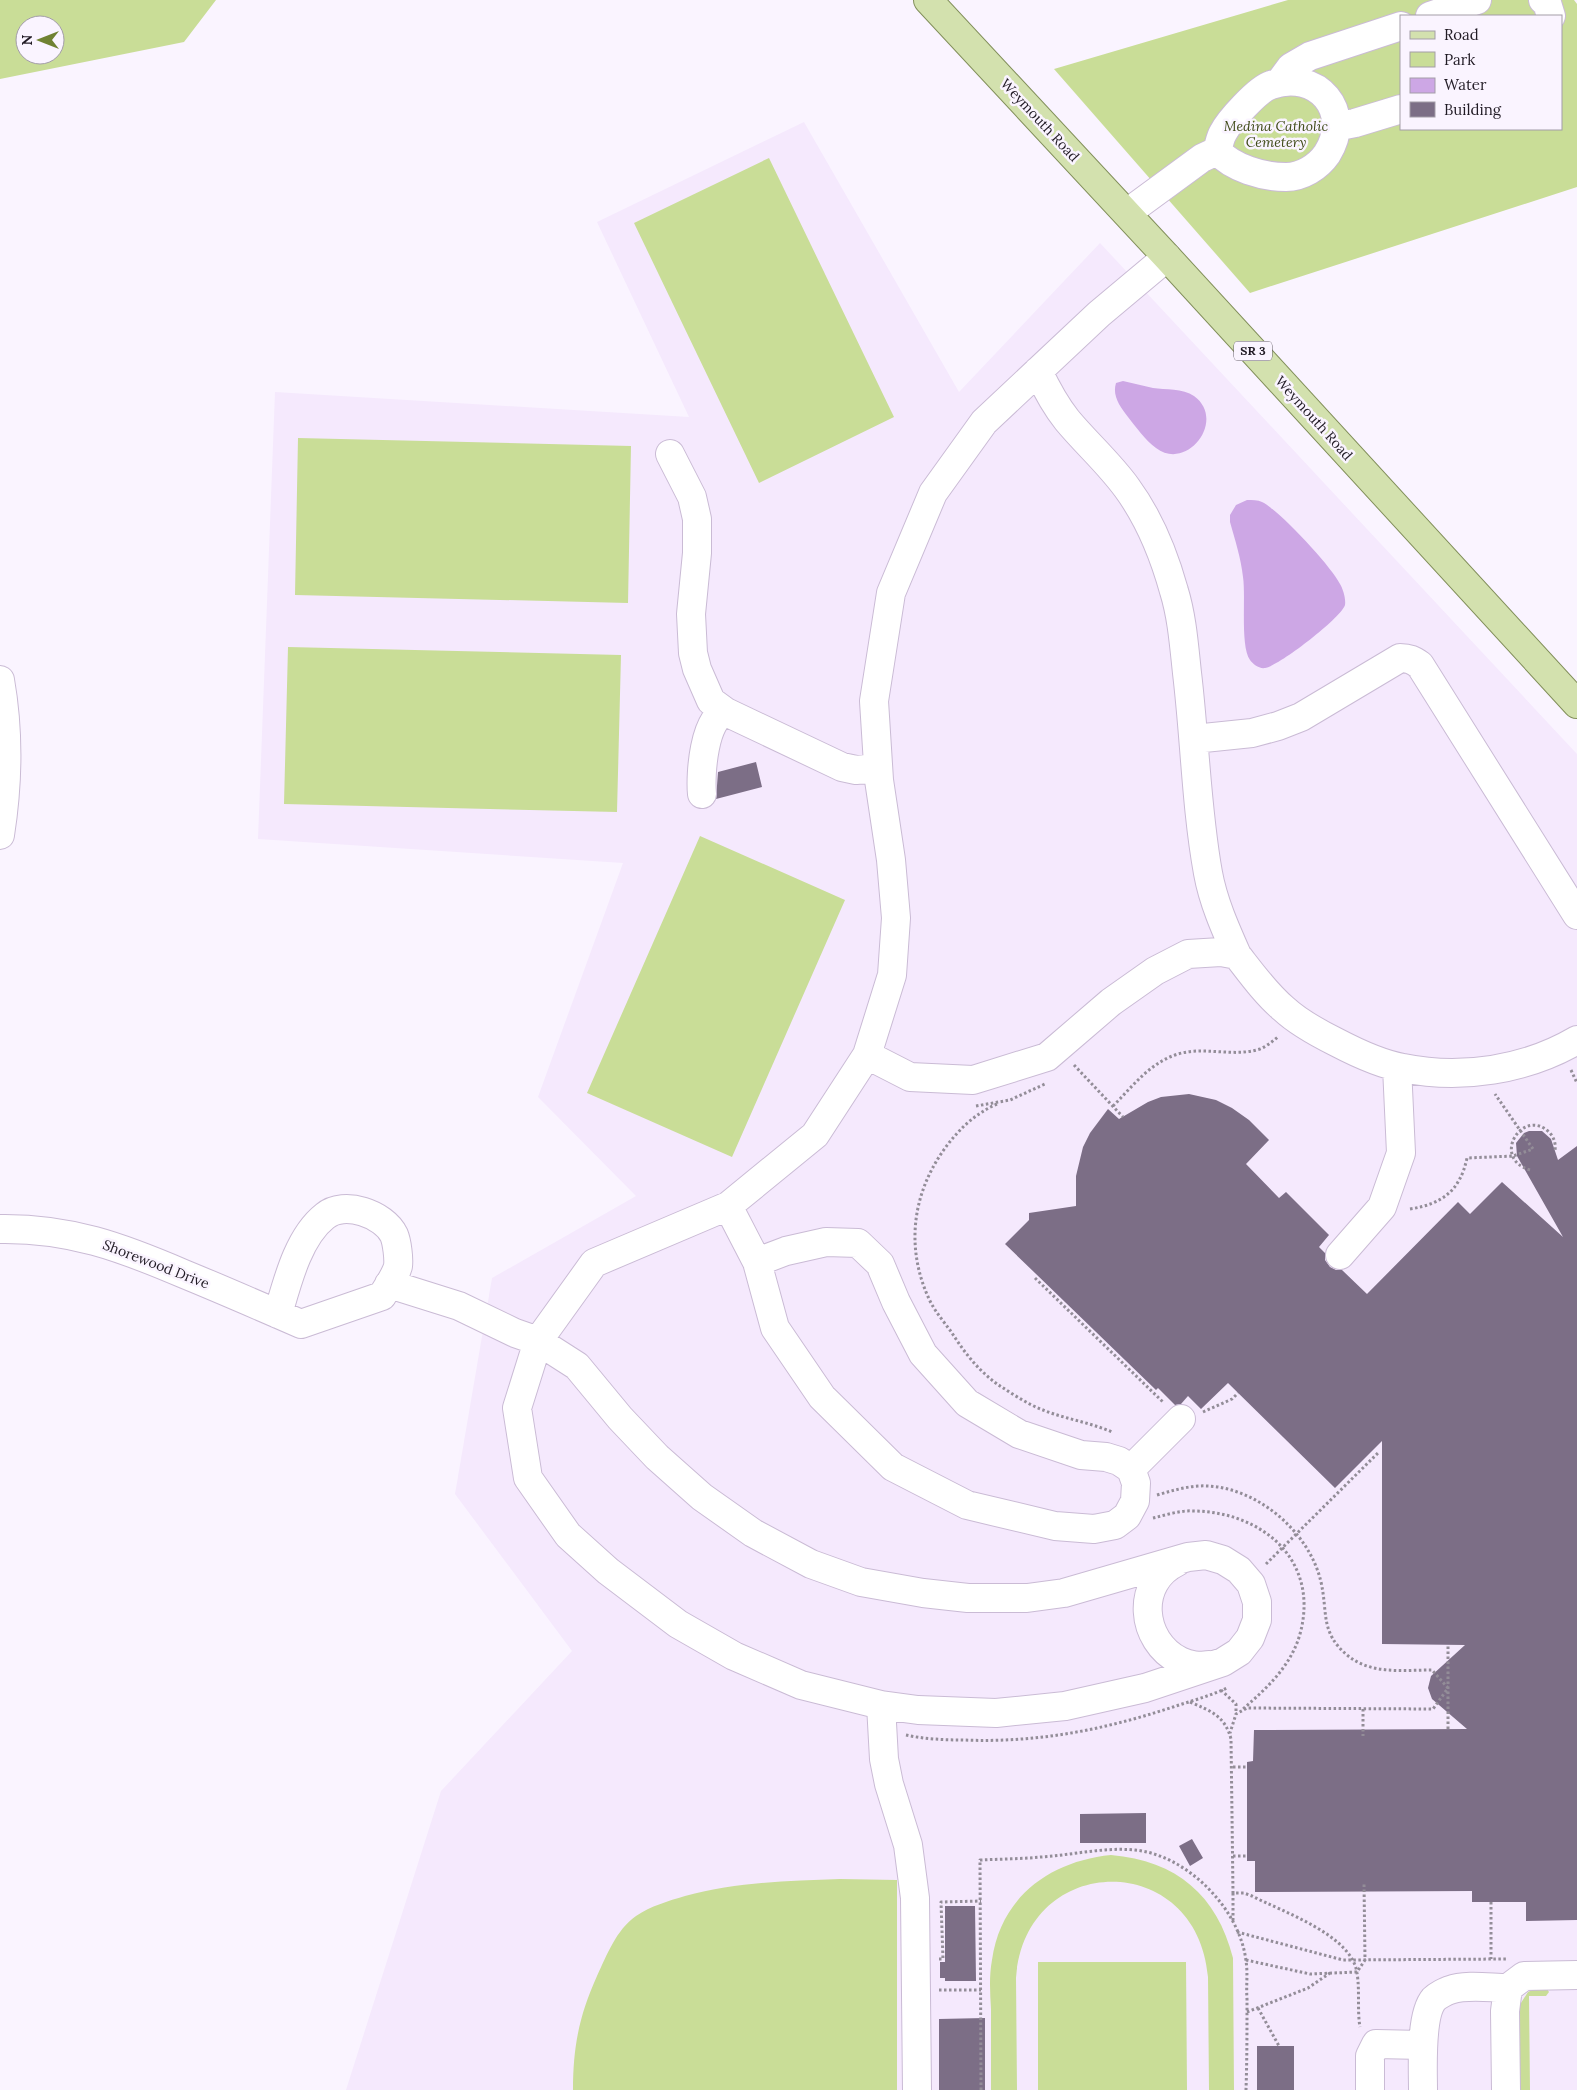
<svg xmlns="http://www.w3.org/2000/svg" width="1577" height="2090" font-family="Lora,serif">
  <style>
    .built { fill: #f5e9fd }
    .green { fill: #c9dd97; fill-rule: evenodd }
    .water { fill: #cda7e5 }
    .building { fill: #7c6e86 }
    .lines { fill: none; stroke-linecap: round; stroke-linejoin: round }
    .minor-casing { stroke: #cabbd5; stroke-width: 30 }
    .major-casing { stroke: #828f5b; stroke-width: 30 }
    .path { stroke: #938d98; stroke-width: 3; stroke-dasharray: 2.5 2.5; stroke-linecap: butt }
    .minor { stroke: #fff; stroke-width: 28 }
    .major { stroke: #d3e1ae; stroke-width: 28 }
    .labels { text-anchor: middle; stroke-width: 5; stroke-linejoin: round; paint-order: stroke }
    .shield { fill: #faf4ff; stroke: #625c66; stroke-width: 1 }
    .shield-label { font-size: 12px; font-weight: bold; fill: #211b25 }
    .street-label { font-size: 14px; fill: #211b25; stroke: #faf4ff }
    .park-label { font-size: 14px; font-style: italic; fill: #414c1a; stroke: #faf4ff }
  </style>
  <rect width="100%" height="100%" fill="#faf4ff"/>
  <!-- built -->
  <path class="built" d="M 804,122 L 959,392 L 1100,243 L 1577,754 L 1577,2090 L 346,2090 L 441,1791 L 572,1651 L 455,1494 L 492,1278 L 636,1196 L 538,1097 L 623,863 L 258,839 L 275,392 L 689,417 L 597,222 Z"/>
  <!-- green -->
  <path class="green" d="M 0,0 L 216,0 L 184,42 L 0,79 ZM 25,25 L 55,25 L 55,55 L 25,55 Z
    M 1288,0 L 1574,0 L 1577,4 L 1577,187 L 1250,293 L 1054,69 ZM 1401,16 L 1561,16 L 1561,129 L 1401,129 Z
    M 769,158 L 894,417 L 759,483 L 634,223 Z
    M 298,438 L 631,446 L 628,603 L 295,595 Z
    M 288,647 L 621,655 L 617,812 L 284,804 Z
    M 700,836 L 845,900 L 732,1157 L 587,1093 Z
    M 1111,1855 C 1177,1861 1217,1895 1233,1958 L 1234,2090 L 1209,2090 L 1208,1977 C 1197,1849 1025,1851 1016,1978 L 1017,2090 L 991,2090 C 991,2063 991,2036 991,2009 C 990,1993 989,1976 992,1960 C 1001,1896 1051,1861 1111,1855 Z
    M 840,1879 L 897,1880 L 897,2090 L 573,2090 C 573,2047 579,2016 597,1976 C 607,1955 616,1930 636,1916 C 651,1906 668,1901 685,1896 C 736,1882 787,1881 840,1879 Z
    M 1038,1962 L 1186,1962 L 1187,2090 L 1038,2090 Z
    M 1536,1988 L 1547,1989 L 1549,1992 L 1546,1996 L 1529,1996 L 1530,2090 L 1519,2090 L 1519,2006 L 1528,1992 Z"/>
  <!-- water -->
  <path class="water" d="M 1123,381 C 1133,383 1143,386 1153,388 C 1165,390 1183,388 1194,396 C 1227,420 1187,472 1156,448 C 1145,440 1136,427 1128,417 C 1120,406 1112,396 1116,383 Z
    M 1247,500 C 1252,500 1258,500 1262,502 C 1278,509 1332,567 1340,584 C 1343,589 1346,599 1345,605 C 1341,618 1279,666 1265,668 C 1259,669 1253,664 1250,660 C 1240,646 1246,596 1243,577 C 1241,558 1235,540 1230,522 L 1230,515 L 1236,505 Z"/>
  <!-- building -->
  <path class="building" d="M 756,762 L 762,787 L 716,799 L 718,772 Z
    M 1189,1094 L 1216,1100 L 1232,1108 L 1249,1120 L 1269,1140 L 1246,1164 L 1279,1198 L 1286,1192 L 1329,1235 L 1319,1247 L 1325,1253 L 1325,1260 L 1330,1267 L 1336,1270 L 1342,1270 L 1367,1294 L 1458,1202 L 1470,1214 L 1502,1182 L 1563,1237 L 1517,1156 L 1516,1143 L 1524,1133 L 1529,1131 L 1542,1131 L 1551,1139 L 1558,1160 L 1577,1146 L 1577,1920 L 1526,1921 L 1526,1902 L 1472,1902 L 1472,1891 L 1255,1892 L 1255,1861 L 1247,1861 L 1247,1762 L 1253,1761 L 1254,1730 L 1467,1729 L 1432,1699 L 1428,1688 L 1431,1676 L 1465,1645 L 1382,1644 L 1382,1441 L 1335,1488 L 1228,1383 L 1201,1409 L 1188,1396 L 1181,1404 L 1175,1405 L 1158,1388 L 1156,1390 L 1005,1244 L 1029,1220 L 1029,1213 L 1076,1206 L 1076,1176 L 1083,1147 L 1090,1133 L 1108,1109 L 1119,1119 L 1148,1102 L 1161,1097 Z
    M 1146,1813 L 1146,1843 L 1080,1843 L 1080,1814 Z
    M 1192,1839 L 1203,1858 L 1190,1866 L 1179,1846 Z
    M 945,1906 L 975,1906 L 976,1981 L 945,1981 L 945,1978 L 940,1978 L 940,1962 L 945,1962 Z
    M 985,2018 L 985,2090 L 939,2090 L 939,2019 Z
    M 1257,2046 L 1294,2046 L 1294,2090 L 1257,2090 Z"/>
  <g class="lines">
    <defs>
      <path id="minor" d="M 1543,0 L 1547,3 L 1551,16
        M 1430,16 L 1477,0
        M 1279,83 L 1291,67 L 1310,56 L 1401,26
        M 1335,127 L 1355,123 L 1401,109
        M 1127,213 L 1202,158 L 1217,151 C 1219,145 1220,138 1223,133 C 1229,121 1258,89 1271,85 C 1317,69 1354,111 1327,154 C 1318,167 1302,177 1286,177 C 1262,177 1233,168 1217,151
        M 670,454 L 692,497 L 697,519 L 697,553 L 691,614 L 693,653 L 697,669 L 711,701 L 726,712 L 842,767 L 856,770 L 878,768
        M 0,680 C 9,731 8,784 0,835
        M 1194,739 L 1252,733 L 1278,726 L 1301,717 L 1400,658 C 1409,658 1413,660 1420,665 L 1577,915
        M 702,794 C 700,775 704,717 726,712
        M 1237,955 C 1251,973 1266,994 1284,1009 C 1299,1023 1318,1033 1336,1042 C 1357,1053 1380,1064 1403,1068 C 1461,1080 1526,1070 1577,1040
        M 867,1055 L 910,1077 L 973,1080 L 1047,1057 L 1111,1002 L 1155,971 L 1188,954 L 1221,952 L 1237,955 C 1225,928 1213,901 1208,873 C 1196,807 1195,739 1187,673 C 1184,645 1182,617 1174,591 C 1164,555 1149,518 1127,488 C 1109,463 1086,443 1067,420 C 1055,405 1046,388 1038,371
        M 728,1206 L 757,1262 L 775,1328 L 822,1397 L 893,1467 L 967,1505 L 1055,1526 L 1094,1529 L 1115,1525 L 1127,1516 L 1135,1501 L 1136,1483 L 1131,1469 L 1119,1461 L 1106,1457 L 1081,1455 L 1019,1434 L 967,1403 L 923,1354 L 896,1302 L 880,1264 L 858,1243 L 826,1242 L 786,1251 L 757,1262
        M 0,1229 C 70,1228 121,1247 184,1274 C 223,1290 262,1307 301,1324 L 382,1296 C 387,1288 396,1275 398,1266 C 399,1259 397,1242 394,1235 C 384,1214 344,1200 325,1216 C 298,1237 287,1283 278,1314
        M 1340,1255 L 1382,1207 L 1401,1153 L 1397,1067
        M 389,1284 L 459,1306 L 515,1333 L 538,1341 L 577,1366 L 620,1418 L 657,1457 L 702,1497 L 753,1533 L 811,1564 L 861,1582 L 923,1593 L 968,1598 L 1027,1598 L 1064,1593 L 1188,1557 L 1206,1555 L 1223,1560 L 1239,1570 L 1251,1584 L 1257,1602 L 1257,1620 L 1250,1638 L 1239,1652 L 1223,1662 L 1145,1688 L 1065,1706 L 996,1713 L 918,1710 L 881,1705 L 801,1685 L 734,1656 L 678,1624 L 608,1571 L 568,1535 L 528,1478 L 517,1408 L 538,1341 L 594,1263 L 728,1206 L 815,1135 L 867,1055 L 892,975 L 896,918 L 891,860 L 879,780 L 874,701 L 891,593 L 933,493 L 984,422 L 1099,314 L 1167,257
        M 1131,1469 L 1181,1419
        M 1177,1562 C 1135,1582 1140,1641 1180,1661 C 1188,1665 1200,1667 1209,1665
        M 881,1705 L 884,1759 L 889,1784 L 908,1845 L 915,1898 L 917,2090
        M 1370,2090 L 1370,2056 L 1376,2044 L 1423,2045
        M 1423,2090 C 1423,2069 1420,2015 1434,1999 C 1437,1996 1446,1991 1450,1990 C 1466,1984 1491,1988 1508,1988
        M 1506,2090 L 1505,2011 L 1508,1988 L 1524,1976 L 1577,1975"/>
      <path id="major" d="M 928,0 L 1167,257 L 1577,704"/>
    </defs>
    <!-- minor casing -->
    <use href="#minor" class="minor-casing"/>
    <!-- major casing -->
    <use href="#major" class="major-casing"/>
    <!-- path -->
    <path class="path" d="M 1074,1065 L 1123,1117
      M 1571,1070 L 1577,1083
      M 997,1104 C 974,1114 957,1131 943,1151 C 911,1197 906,1251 930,1301 C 936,1313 945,1323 952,1333 C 964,1352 978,1370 997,1384 C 1011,1393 1027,1404 1043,1410 C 1065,1419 1089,1422 1112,1432
      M 976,1106 L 1010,1100 L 1045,1084
      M 1113,1106 C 1132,1087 1149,1064 1175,1055 C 1203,1045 1232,1058 1260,1049 C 1267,1046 1273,1041 1279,1036
      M 1530,1170 C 1490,1158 1523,1107 1549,1132 C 1554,1137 1556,1144 1555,1150
      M 1410,1209 C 1442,1204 1460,1191 1467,1158 L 1513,1156 L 1533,1149 L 1495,1094
      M 1035,1278 L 1164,1403
      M 1203,1412 L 1232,1399 L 1238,1393
      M 1157,1495 C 1171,1491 1184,1487 1198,1486 C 1253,1483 1309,1530 1321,1582 C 1328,1613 1320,1632 1347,1655 C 1371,1675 1403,1670 1432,1670 L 1448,1688 L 1433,1709 L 1247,1708 L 1236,1714 L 1230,1733
      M 1153,1518 C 1166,1515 1180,1510 1194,1511 C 1263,1512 1320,1561 1300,1634 C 1291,1666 1267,1688 1243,1709
      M 1266,1564 L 1378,1453
      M 1221,1690 L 1236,1704 L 1236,1713
      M 1190,1702 C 1211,1711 1225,1716 1231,1739 L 1233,1893 L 1244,1893 L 1252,1896 C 1283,1912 1352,1935 1357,1973 C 1360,1991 1357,2010 1360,2027
      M 1363,1709 L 1363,1736
      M 1448,1729 L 1448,1645
      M 906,1735 C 924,1739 944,1740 963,1740 C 1037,1743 1103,1730 1173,1707 C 1191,1701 1210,1696 1227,1688
      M 1233,1767 L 1247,1767
      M 1233,1856 L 1247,1856
      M 1233,1893 L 1233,1922
      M 1491,1902 L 1491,1959
      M 1237,1932 L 1343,1960 L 1506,1959
      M 939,1959 L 943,1959 L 941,1902 L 981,1901
      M 1246,1960 L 1310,1974 L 1357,1972 L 1365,1960 L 1364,1883
      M 939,1990 L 981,1990
      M 1258,2008 L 1279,2046
      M 1247,2012 L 1308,1988 L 1330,1973
      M 981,2090 L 980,1860 C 1000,1859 1021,1859 1041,1857 C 1073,1855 1103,1847 1135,1850 C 1187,1855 1240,1909 1246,1961 C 1248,1973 1246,1986 1247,1999 C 1247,2029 1247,2060 1246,2090"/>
    <!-- minor -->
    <use href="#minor" class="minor"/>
    <!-- major -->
    <use href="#major" class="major"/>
  </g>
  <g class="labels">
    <!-- shield labels -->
    <rect class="shield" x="1234" y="341.5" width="38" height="19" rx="4"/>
    <g class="shield-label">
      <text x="1253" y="355">SR 3</text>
    </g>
    <!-- street labels -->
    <g class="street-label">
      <text transform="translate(1040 120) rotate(47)" y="5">Weymouth Road</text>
      <text transform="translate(1314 418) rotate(48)" y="5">Weymouth Road</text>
      <text transform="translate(156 1264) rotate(21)" y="5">Shorewood Drive</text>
    </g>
    <!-- park labels -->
    <g class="park-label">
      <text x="1276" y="131">Medina Catholic<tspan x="1276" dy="16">Cemetery</tspan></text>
    </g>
  </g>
  <!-- legend -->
  <rect x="1400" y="15" width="162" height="115" fill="#faf4ff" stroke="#a39da8"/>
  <rect x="1410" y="31" width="25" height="8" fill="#d3e1ae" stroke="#a39da8"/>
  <text x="1444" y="40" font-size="15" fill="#211b25">Road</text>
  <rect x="1410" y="52" width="25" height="15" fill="#c9dd97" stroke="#a39da8"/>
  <text x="1444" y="65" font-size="15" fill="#211b25">Park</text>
  <rect x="1410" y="78" width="25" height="15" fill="#cda7e5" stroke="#a39da8"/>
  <text x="1444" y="90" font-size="15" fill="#211b25">Water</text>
  <rect x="1410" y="102" width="25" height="15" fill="#7c6e86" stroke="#a39da8"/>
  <text x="1444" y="115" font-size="15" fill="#211b25">Building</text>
  <!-- north arrow -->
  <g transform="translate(40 40) rotate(270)"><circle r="24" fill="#faf4ff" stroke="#a39da8"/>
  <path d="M0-4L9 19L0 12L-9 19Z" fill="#708232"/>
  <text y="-8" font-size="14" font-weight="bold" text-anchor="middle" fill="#211b25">N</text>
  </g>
</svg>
